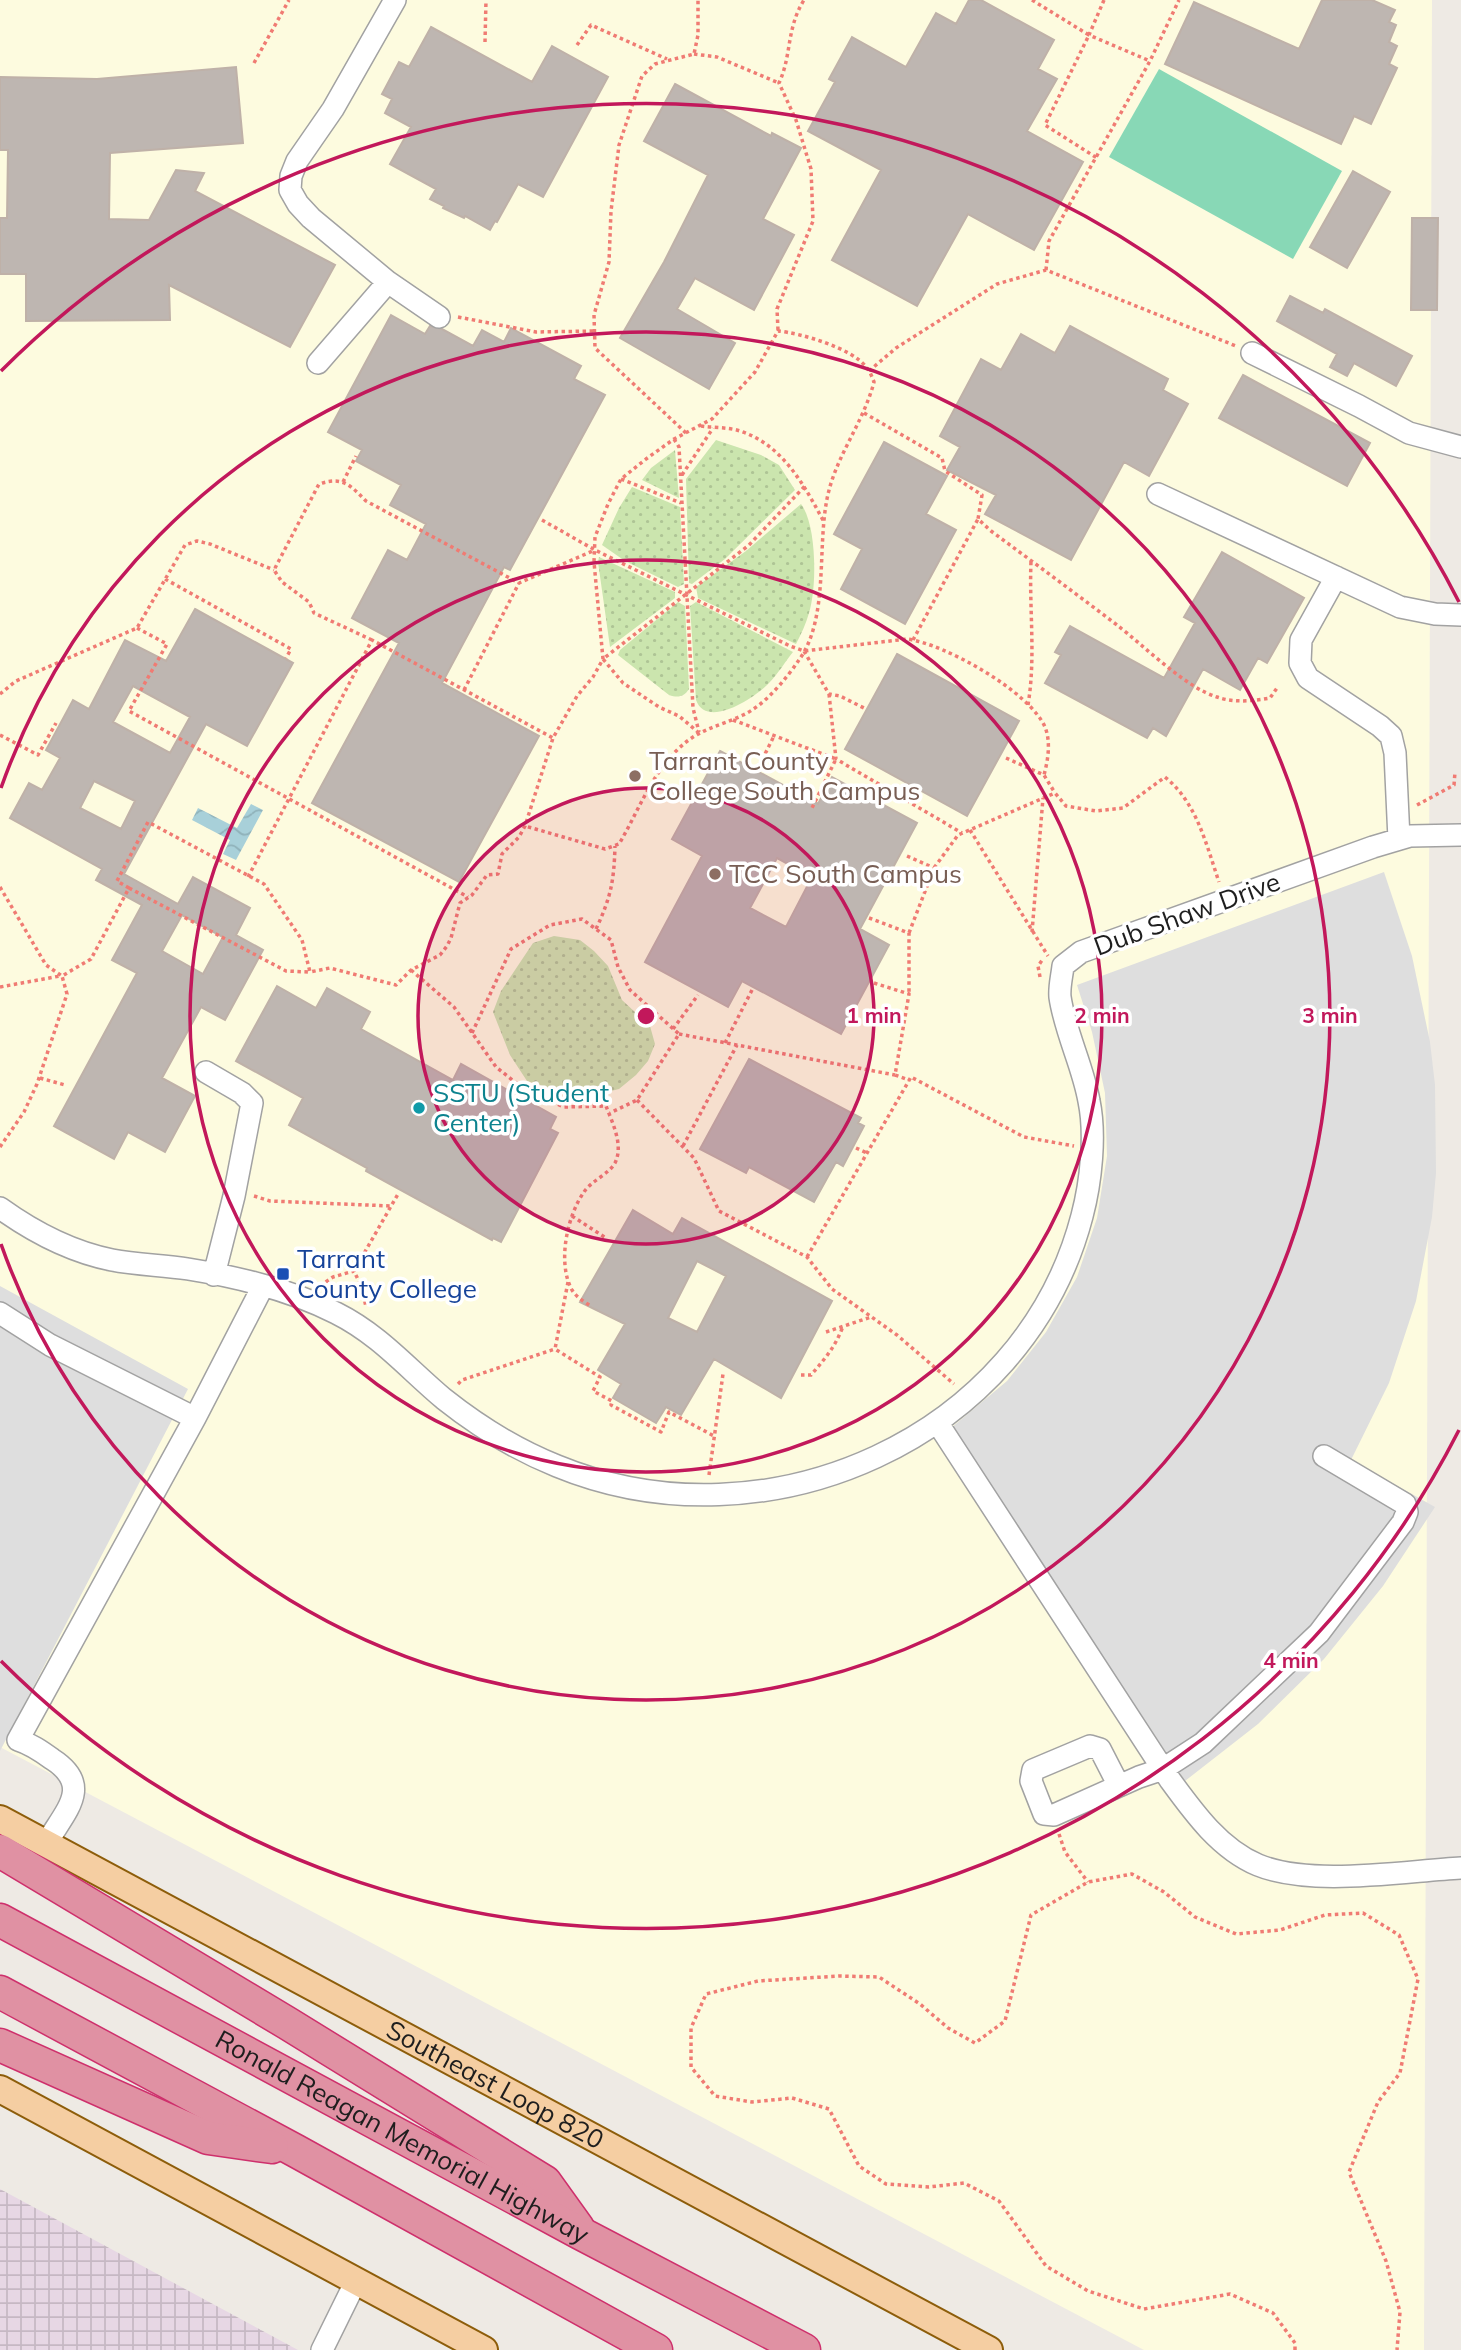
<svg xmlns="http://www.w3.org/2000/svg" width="1461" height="2350" font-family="Mulish,sans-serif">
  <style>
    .industrial { fill: url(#industrial-grid) }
    .education { fill: #fdfbdf }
    .grass { fill: url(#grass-dots) }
    .pitch { fill: #88d8b6 }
    .parking { fill: #dedede }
    .water { fill: url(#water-waves) }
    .building { fill: #beb6b1; stroke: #bfb1a8; stroke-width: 2; fill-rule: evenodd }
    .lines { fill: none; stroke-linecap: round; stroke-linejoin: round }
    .minor-casing { stroke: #a2a2a2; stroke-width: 24 }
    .major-casing { stroke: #8d5d0a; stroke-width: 30 }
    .highway-casing { stroke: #ce306c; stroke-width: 35 }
    .path { stroke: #f07b73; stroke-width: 3.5; stroke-dasharray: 3.5 3.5; stroke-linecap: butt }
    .minor { stroke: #fff; stroke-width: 21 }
    .major { stroke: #f5cea2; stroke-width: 26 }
    .highway { stroke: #e091a3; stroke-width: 32 }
    .ring { fill: none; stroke: #c2185b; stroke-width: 3.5 }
    .education-dot { fill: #8d6e63; stroke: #fff; stroke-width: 2.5 }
    .culture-dot { fill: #0f9aa8; stroke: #fff; stroke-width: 2.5 }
    .transit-dot { fill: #1a4fb4; stroke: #fff; stroke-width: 2.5 }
    .labels { text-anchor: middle; stroke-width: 7; stroke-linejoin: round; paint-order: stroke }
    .education-label { font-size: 26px; fill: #785e54; stroke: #fff; text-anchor: start }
    .street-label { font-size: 26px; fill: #1e1e1e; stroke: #fff }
    .culture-label { font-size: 26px; fill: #0d838f; stroke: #fff; text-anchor: start }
    .transit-label { font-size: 26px; fill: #164399; stroke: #fff; text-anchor: start }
    .centre { fill: #c2185b; stroke: #fff; stroke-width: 3.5 }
    .ring-label { font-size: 21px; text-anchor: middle; font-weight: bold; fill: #c2185b; stroke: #fff; stroke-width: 7; stroke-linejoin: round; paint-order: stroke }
  </style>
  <defs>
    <pattern id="industrial-grid" width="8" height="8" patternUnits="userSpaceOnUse" patternTransform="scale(1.75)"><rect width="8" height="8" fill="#e7d7e4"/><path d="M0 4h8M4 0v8" fill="none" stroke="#c6b8c3"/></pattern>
    <pattern id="grass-dots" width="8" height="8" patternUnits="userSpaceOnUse" patternTransform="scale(1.75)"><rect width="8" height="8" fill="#cbe5ae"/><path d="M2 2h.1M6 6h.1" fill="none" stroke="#aec495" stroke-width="1.8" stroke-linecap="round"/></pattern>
    <pattern id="water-waves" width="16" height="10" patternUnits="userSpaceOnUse" patternTransform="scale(1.75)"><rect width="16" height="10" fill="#a8d0d9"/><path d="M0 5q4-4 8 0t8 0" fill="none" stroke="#90b2ba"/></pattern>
  </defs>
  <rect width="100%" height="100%" fill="#eeeae4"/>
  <!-- industrial -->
  <path class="industrial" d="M 0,2189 L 298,2350 L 0,2350 Z"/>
  <!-- education -->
  <path class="education" d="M 0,0 L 1432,0 L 1424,2350 L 1144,2350 L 0,1747 Z"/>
  <!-- grass -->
  <path class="grass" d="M 716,440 L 761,455 L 779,465 L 795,490 L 725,559 L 692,584 L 689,583 L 686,479 Z
    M 675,450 L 679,498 L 642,480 L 651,468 Z
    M 632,487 L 680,507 L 684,584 L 678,587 L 625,561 L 602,545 L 619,508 Z
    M 801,504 C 817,525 817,588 809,613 C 806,624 801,634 796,644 L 698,598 L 696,587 L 746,551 Z
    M 599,557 L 675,592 L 675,598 L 610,647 L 598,562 Z
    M 678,602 L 685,606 L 689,689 C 684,697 678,698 669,695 L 618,655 L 620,650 Z
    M 696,602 L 793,652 C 785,662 778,674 769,683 C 756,697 707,730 696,700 L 690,606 Z
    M 554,936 L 580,940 L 594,951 L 608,966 L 622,1000 L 650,1026 L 655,1044 L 648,1061 L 636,1075 L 619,1089 L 591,1096 L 558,1091 L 527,1081 L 510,1055 L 493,1012 L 501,991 L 533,943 Z"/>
  <!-- pitch -->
  <path class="pitch" d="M 1159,69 L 1342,171 L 1293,259 L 1109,157 Z"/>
  <!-- parking -->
  <path class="parking" d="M 1384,872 L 1412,956 L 1430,1042 L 1435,1085 L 1436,1173 L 1432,1217 L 1416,1301 L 1389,1383 L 1351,1460 L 1435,1507 L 1383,1586 L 1324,1659 L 1258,1724 L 1185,1781 L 951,1428 L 1007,1381 L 1046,1332 L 1077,1277 L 1097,1218 L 1107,1156 L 1105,1093 L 1092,1032 L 1077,985 Z
    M 0,1286 L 188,1389 L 0,1751 Z"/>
  <!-- water -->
  <path class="water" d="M 251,804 L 263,810 L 236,860 L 223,854 L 230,840 L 192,820 L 198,808 L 237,828 Z"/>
  <!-- building -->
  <path class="building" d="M 969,0 L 981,0 L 1054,40 L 1038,69 L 1057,79 L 1027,131 L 1083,162 L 1034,250 L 968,214 L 917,306 L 832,260 L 881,170 L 808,131 L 835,82 L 829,79 L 852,37 L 906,67 L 936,13 L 956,24 Z
    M 1322,0 L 1372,0 L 1395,10 L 1389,22 L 1396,25 L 1389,42 L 1397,46 L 1389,64 L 1397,68 L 1371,124 L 1354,116 L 1341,144 L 1165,64 L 1194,2 L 1299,49 Z
    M 431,27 L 532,82 L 552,46 L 608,77 L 543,197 L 518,184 L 497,222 L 495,221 L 490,230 L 465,216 L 464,218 L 443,208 L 444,206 L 430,199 L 436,189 L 390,164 L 411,127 L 385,113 L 392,99 L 382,94 L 399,62 L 409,67 Z
    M 236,67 L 243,143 L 110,153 L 109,219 L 149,220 L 176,170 L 204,173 L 195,191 L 335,265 L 290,347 L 169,285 L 170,320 L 26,321 L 26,274 L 0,274 L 0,218 L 7,218 L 8,150 L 0,150 L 0,77 L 97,79 Z
    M 675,84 L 771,136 L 772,133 L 801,148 L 763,219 L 794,235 L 754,310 L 695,278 L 677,309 L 735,343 L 709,389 L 620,338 L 664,262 L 708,175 L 644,141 Z
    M 1353,171 L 1390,192 L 1347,268 L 1310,247 Z
    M 1412,218 L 1438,218 L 1437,310 L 1411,310 Z
    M 1290,296 L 1323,313 L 1325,309 L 1412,356 L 1396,386 L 1354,363 L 1347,376 L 1330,367 L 1337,354 L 1277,321 Z
    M 391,315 L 425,334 L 430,326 L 442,329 L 473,346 L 482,330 L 504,342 L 511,328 L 581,366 L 574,379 L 605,395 L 510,570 L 504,567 L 442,683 L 539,736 L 459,882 L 312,803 L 399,643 L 352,618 L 388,550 L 407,560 L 426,524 L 390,505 L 401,485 L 356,461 L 362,450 L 328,432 Z
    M 1070,326 L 1168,379 L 1163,390 L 1188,404 L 1149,476 L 1124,462 L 1071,560 L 985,514 L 996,495 L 947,470 L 960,447 L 940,436 L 981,359 L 1001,370 L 1021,334 L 1055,353 Z
    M 1243,375 L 1370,443 L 1347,486 L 1219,418 Z
    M 884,442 L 947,476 L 926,514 L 956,530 L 905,624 L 841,589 L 862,549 L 834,534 Z
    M 1222,552 L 1304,598 L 1267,663 L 1258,658 L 1240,690 L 1203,669 L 1166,736 L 1153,728 L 1147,738 L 1045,683 L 1061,655 L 1055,652 L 1070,626 L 1164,678 L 1195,623 L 1184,617 Z
    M 195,609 L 293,663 L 247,746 L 206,724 L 124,874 L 178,904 L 193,877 L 250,908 L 236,935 L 263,950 L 225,1020 L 201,1007 L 162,1078 L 195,1096 L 165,1152 L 128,1132 L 114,1159 L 54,1126 L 137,973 L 112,960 L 142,905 L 96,880 L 102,869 L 10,818 L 29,783 L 42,790 L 60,758 L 46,750 L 73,700 L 89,709 L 125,640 L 166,661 ZM 133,686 L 190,717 L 170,753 L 113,722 ZM 94,781 L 135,801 L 121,829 L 80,808 ZM 182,915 L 223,937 L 203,974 L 162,951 Z
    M 897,654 L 1019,721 L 967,816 L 845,749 Z
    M 720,751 L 818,804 L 832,777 L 917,823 L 860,929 L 889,945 L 841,1034 L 742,981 L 728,1007 L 645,962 L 702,856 L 672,839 ZM 777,858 L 812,877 L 786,927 L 750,908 Z
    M 277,986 L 316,1008 L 327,988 L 370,1012 L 361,1029 L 453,1080 L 461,1064 L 556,1117 L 550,1129 L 558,1133 L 501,1242 L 493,1238 L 492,1240 L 366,1171 L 367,1168 L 289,1125 L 303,1098 L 236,1061 Z
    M 749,1059 L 861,1118 L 858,1123 L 864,1126 L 843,1166 L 836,1162 L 814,1202 L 749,1167 L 746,1173 L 700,1149 Z
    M 633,1210 L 673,1234 L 682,1218 L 832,1301 L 781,1398 L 714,1359 L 681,1415 L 666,1407 L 656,1423 L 613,1398 L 621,1384 L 598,1370 L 625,1324 L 580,1302 ZM 697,1261 L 726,1276 L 697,1332 L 668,1318 Z"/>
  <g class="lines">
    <defs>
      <path id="minor" d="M 388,282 L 439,317
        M 1252,353 L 1359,406 L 1409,433 L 1461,447
        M 318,363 L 388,282 L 311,218 L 298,204 L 290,190 L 291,176 L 297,161 L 333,109 L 395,0
        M 1158,494 L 1400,607 L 1435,614 L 1461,615
        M 1336,577 L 1301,640 L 1300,663 L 1308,678 L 1380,726 L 1391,736 L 1395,753 L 1399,839
        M 206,1072 L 242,1093 L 252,1103 L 234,1196 L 214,1275
        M 0,1208 C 32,1231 72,1252 112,1260 C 137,1265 163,1265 188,1269 C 238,1277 291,1290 336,1313 C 380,1335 408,1369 444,1399 C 478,1426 517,1450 557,1466 C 766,1552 1024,1439 1082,1216 C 1091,1182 1096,1135 1089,1101 C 1083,1066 1065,1032 1060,997 C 1059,987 1062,976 1063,966 L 1081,952 L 1373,847 L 1410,836 L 1461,835
        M 0,1313 L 50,1345 L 195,1418
        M 937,1422 L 1170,1780 C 1194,1813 1220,1849 1258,1865 C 1311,1887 1404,1871 1461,1868
        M 1119,1786 L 1100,1749 L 1090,1746 L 1033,1770 L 1031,1781 L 1044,1814 L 1054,1815 L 1139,1777 L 1163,1769 L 1203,1743 L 1319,1633 L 1403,1522 L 1407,1512 L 1405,1504 L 1324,1456
        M 46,1844 C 65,1811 94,1786 52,1759 C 41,1751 31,1744 18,1740 L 195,1418 L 263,1286
        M 322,2350 L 356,2281"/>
      <g id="major">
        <path id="s1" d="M 0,1819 L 989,2350"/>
        <path d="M 0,2089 L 484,2350"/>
      </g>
      <g id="highway">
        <path d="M 0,1851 L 287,2023 L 545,2182 L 578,2228"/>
        <path id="s2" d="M 0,1920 L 580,2233 L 804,2350"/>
        <path d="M 0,1992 L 296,2151 L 656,2350"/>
        <path d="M 0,2045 L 208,2138 L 272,2147"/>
      </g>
    </defs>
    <!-- minor casing -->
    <use href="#minor" class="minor-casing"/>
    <!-- major casing -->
    <use href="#major" class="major-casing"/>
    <!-- highway casing -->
    <use href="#highway" class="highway-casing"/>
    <!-- path -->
    <path class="path" d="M 1032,0 L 1089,35 L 1045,125 L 1097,158
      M 1104,0 L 1089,35 L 1150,61
      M 485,42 L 486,0
      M 577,45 L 591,25 L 667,59
      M 694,54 L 717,57 L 779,83
      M 254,63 L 289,0
      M 1046,270 L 1049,241 L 1150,61 L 1179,0
      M 458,317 L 536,332 L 594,331
      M 778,330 L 777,309 L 813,221 L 811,169 L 796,120 L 779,83 C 792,55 786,29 804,0
      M 869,371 L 896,348 L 997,284 L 1046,270 L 1236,346
      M 864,413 L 942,458 L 945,471 L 982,495 L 978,519 L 991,531 C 1033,562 1075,593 1117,625 C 1143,645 1186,688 1217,697 C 1234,703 1253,701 1270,698 L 1277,688
      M 701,426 C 713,428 728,427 740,431 C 783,445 804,485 824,522
      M 686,433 L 595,348 L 594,315 L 609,262 L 611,211 L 619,145 L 642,76 L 655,64 L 694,54 L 698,35 L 698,0
      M 674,439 L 679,447 L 693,708 L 699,732
      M 682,475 L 713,428
      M 621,479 L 681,503
      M 343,482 L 356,456
      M 542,520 L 595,550 L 790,646 L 804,651 L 907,639 C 945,644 1029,691 1045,727 C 1051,742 1048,760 1044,775
      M 165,579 L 291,649 L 286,658
      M 137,628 L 167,644 L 129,711 L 468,897
      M 372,640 L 314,613 L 309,602 L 282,582 L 274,570 L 319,484 C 343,476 350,485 366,501 L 519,583 L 595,550
      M 913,640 L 978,519
      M 804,651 L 829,694 L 840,696 L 866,709
      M 464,690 L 519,583
      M 0,694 L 16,681 L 137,628 L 185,545 L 197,541 L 210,544 L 274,570
      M 829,694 L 836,759 L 962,833
      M 1028,705 C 1036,657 1029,609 1031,561
      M 733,720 L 836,759 L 812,808
      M 699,733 L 679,716 L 659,707 L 623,683 L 603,659 L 749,545 L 805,486
      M 0,735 L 38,755 L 56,723
      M 1006,758 L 1044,775 L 1055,793
      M 759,766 L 774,736
      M 1417,805 L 1454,785 L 1455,772
      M 970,830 L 1048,956
      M 907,856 L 934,868
      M 248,877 L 372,640 L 553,738
      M 0,887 L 46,965 L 62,976
      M 129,888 L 286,971 L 309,972
      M 869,918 L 909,933 L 909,994
      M 596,929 C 611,897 614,881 615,846
      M 1032,932 L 1043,798
      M 909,933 L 934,868 L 958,835 L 1055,793 L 1066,806 L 1096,811 L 1123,808 L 1165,777 C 1197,803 1206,844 1219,882
      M 411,970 L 454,1007 L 496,1067 L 525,1090 L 564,1107 L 606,1106 C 612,1122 624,1145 615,1163 C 609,1174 591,1181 584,1192 C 567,1216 557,1263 572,1290 C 577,1298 585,1302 592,1307
      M 1040,977 L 1038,966 L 1043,959
      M 874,983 L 909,994 L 895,1075 L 909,1080
      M 0,987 L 60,976
      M 673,1029 L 698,995
      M 472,1033 L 511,949 L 550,925 L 582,919 L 611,940 L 618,967 L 630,990 L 679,1034 L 637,1100 L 610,1113
      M 679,1034 L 895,1075
      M 725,1043 L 752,990
      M 40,1078 L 65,1085
      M 637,1100 L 694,1158 L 719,1211 L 807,1257 L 832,1289 L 897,1335 L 954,1384
      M 683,1146 L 737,1045
      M 0,1147 L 24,1112 L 37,1084 L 67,994 L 62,976 L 91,959 L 129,888 L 117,881 L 148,822 L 264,884 L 302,940 L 310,972 L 330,968 L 396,985 L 411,970 L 440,955 L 447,946 L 451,938 L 460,903 L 472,895 L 487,875 L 498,874 L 502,854 L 519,837 L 525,826 L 553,738 L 577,696 L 593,677 L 603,659 L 594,562 L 595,537 L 608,504 L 621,479 L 646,459 L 674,439 L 712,419 L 755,372 L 778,331 C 800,333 852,348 866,367 C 870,371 872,377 874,382 C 863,424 835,457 827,499 C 817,549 829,618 799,660 C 786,679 765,705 743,715 C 718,727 700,728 678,749 C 651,775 638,812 619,844 L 605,849 L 525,826
      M 856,1148 L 867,1153
      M 254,1196 L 270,1201 L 391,1206
      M 572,1216 L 606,1238
      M 807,1257 L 911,1077 L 1024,1137 L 1074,1146
      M 354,1271 L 398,1194
      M 568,1282 L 555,1349 L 600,1377 L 593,1391 L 612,1401 L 611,1405 L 661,1432 L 669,1412 L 714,1436
      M 320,1286 L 333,1277 L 354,1271 L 362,1288 L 366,1307
      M 826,1332 L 871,1317
      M 801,1375 L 811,1375 C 824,1360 836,1346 843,1326
      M 458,1384 L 462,1380 L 555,1349
      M 709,1475 L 723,1374
      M 1059,1834 L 1065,1852 L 1088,1882
      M 1295,2350 L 1295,2343 L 1273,2313 L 1230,2294 L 1144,2309 L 1088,2291 L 1046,2266 L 999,2201 L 964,2183 L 929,2187 L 886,2184 L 859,2166 L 829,2109 L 792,2098 L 752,2102 L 715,2096 L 691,2067 L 691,2028 L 706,1994 L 758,1981 L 839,1976 L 879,1977 L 920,2004 L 948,2028 L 975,2043 L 1005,2021 L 1031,1915 L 1088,1882 L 1132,1874 L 1164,1892 L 1195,1917 L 1236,1934 L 1280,1930 L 1325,1915 L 1363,1913 L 1399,1935 L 1418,1979 L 1400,2073 L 1378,2102 L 1349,2172 L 1386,2261 L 1400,2312 L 1397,2350"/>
    <!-- minor -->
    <use href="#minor" class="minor"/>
    <!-- major -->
    <use href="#major" class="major"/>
    <!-- highway -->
    <use href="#highway" class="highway"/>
  </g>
  <!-- distance rings -->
  <circle cx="646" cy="1016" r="228" fill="#c2185b" fill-opacity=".12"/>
  <g class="ring">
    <circle cx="646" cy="1016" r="228"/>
    <circle cx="646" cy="1016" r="456"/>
    <path d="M1 788A684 684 0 1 1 1 1244"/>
    <path d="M1459 1430A912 912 0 0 1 1 1661M1 371A912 912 0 0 1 1459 602"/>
  </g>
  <!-- markers -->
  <g class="education-dot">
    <circle cx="635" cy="776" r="7"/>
    <circle cx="715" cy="874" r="7"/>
  </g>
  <circle class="culture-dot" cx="419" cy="1108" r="7"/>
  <rect class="transit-dot" x="276" y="1267" width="14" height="14" rx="3.5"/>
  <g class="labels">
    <!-- education labels -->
    <g class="education-label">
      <text x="649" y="770">Tarrant County<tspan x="649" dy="30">College South Campus</tspan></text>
      <text x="729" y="883">TCC South Campus</text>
    </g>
    <!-- street labels -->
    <g class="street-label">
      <text transform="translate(1187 914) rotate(-20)" y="9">Dub Shaw Drive</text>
      <text dy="9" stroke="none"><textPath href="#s1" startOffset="562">Southeast Loop 820</textPath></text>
      <text dy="9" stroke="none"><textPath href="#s2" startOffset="457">Ronald Reagan Memorial Highway</textPath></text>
    </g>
    <!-- culture labels -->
    <g class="culture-label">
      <text x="433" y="1102">SSTU (Student<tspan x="433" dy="30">Center)</tspan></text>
    </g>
    <!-- transit labels -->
    <g class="transit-label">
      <text x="297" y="1268">Tarrant<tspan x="297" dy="30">County College</tspan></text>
    </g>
  </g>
  <circle cx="646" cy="1016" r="10" class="centre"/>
  <g class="ring-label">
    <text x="874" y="1023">1 min</text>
    <text x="1102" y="1023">2 min</text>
    <text x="1330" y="1023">3 min</text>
    <text x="1291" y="1668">4 min</text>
  </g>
</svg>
